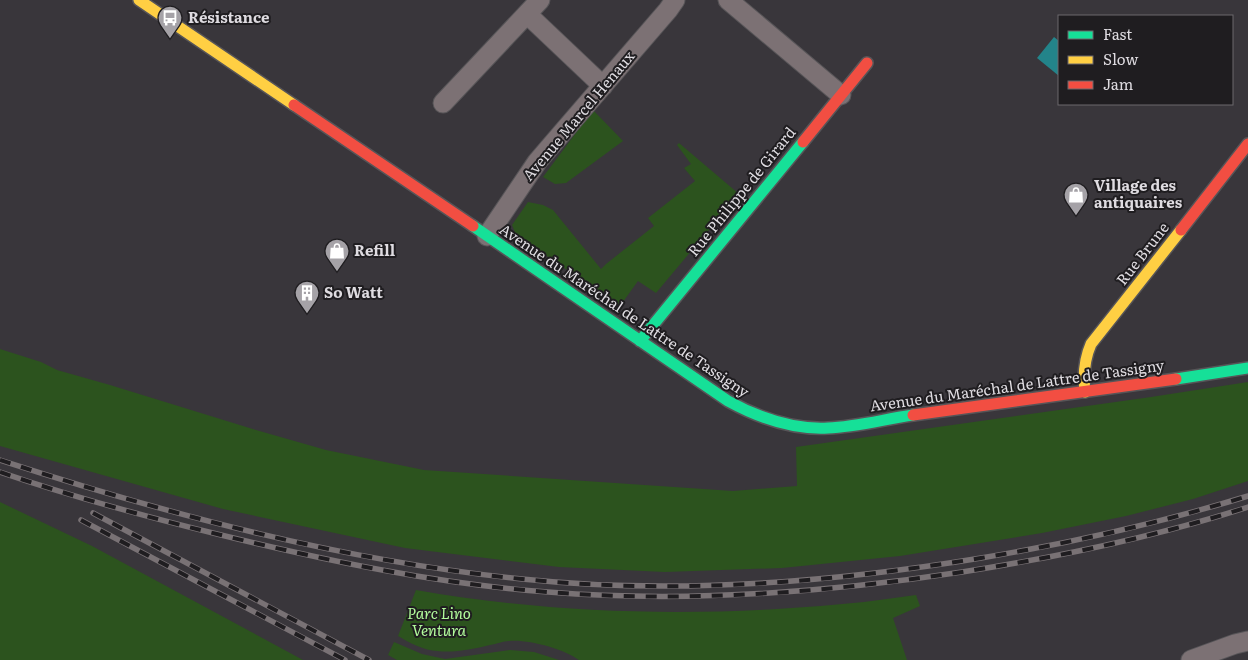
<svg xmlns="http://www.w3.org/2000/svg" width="1248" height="660" font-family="Literata,serif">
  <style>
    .green { fill: #2c531e }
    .water { fill: #23848a }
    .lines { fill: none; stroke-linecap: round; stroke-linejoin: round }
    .street-casing { stroke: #575558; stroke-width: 21 }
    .fast-casing { stroke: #575558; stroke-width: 14 }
    .slow-casing { stroke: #575558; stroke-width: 14 }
    .jam-casing { stroke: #575558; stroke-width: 14 }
    .street { stroke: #7c7174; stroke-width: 19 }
    .fast { stroke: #16e098; stroke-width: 11 }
    .slow { stroke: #ffcf43; stroke-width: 11 }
    .jam { stroke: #f24e42; stroke-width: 11 }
    .rail-casing { stroke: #797275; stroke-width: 5.5 }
    .rail { stroke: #1f1d20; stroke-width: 4; stroke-dasharray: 11; stroke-linecap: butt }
    .labels { text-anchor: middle; stroke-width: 4; stroke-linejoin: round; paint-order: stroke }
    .poi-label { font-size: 15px; font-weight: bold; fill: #dfdce1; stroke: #1f1d20; text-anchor: start }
    .street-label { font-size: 15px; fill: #dfdce1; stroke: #1f1d20 }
    .park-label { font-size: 15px; font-style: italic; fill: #b2fc9c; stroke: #1f1d20 }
  </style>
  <rect width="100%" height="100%" fill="#39363b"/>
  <!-- green -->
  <path class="green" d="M 593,110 L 623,141 L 566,183 L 555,184 L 543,177 Z
    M 679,143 L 739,194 L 656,293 L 638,281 L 620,306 L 516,235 L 512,225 L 528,202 L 543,205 L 553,210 L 601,269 L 606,264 L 654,226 L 648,218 L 695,181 L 684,168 L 691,164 L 677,145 Z
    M 0,349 L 41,362 L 57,370 L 110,385 L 256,430 L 326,450 L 424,470 L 733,491 L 797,486 L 796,447 L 1151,397 L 1248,382 L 1248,481 L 1193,499 L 1126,516 L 1042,533 L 900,556 L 782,568 L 665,572 L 559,567 L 405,548 L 223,509 L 0,446 Z
    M 0,502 L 92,546 L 303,660 L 0,660 Z
    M 416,590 C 534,611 658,616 777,609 C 806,607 835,605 864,602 C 882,600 899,597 916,595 L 920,606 L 893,618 L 907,660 L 579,660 C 564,649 528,639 509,641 C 503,641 497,644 490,645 C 473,649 455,653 437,651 C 425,651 408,642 398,636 Z
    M 394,642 L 422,654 L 445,659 L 510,650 L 534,652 L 559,660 L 397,660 L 388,655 Z"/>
  <!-- water -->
  <path class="water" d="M 1054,37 L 1059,41 L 1059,76 L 1037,58 Z"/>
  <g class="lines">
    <defs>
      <path id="street" d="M 728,0 L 841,95
        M 527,14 L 603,86
        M 443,103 L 540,0
        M 487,236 L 537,162 L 549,148 L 668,10 L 675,0
        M 1191,660 L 1235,644 L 1248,641"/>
      <path id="fast" d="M 473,226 L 728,401 C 759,418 792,430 828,428 C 856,427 885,419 913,415
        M 640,341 L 803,142
        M 1176,379 L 1248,368"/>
      <path id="slow" d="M 139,0 L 294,105
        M 1085,392 C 1083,375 1084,360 1091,344 L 1181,230"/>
      <path id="jam" d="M 294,105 L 473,226
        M 803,142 L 867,63
        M 1181,230 L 1248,144
        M 913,415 L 1176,379"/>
    </defs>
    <!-- street casing -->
    <use href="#street" class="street-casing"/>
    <!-- fast casing -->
    <use href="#fast" class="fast-casing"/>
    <!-- slow casing -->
    <use href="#slow" class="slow-casing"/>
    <!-- jam casing -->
    <use href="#jam" class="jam-casing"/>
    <!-- street -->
    <use href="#street" class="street"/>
    <!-- fast -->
    <use href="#fast" class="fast"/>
    <!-- slow -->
    <use href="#slow" class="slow"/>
    <!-- jam -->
    <use href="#jam" class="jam"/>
    <defs>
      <path id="rail" d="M 0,460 C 170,515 344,561 522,579 C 675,595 829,583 981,558 C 1071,543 1160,523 1248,496
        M 0,472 C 73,497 147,517 221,535 C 328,561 438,584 548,592 C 687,603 824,593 962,572 C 1058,557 1155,537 1248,507
        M 93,513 L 369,660
        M 81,520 L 345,660"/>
    </defs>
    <!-- rail casing -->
    <use href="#rail" class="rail-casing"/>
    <!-- rail -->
    <use href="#rail" class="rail"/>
  </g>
  <!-- icons -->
  <defs>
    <symbol id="bus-pin" viewBox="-11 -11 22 30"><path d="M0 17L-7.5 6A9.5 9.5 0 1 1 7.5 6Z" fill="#a5a2a7" stroke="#1f1d20"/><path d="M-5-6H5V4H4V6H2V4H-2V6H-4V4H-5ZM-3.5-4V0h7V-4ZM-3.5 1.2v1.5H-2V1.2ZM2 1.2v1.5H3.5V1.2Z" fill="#fff"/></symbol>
    <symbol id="shop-pin" viewBox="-11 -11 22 30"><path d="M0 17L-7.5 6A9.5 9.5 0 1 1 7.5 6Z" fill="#a5a2a7" stroke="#1f1d20"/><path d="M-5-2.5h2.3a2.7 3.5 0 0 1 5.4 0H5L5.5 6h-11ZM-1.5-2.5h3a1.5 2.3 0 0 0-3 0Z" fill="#fff"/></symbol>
    <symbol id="building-pin" viewBox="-11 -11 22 30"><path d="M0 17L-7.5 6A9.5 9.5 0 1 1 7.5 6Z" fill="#a5a2a7" stroke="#1f1d20"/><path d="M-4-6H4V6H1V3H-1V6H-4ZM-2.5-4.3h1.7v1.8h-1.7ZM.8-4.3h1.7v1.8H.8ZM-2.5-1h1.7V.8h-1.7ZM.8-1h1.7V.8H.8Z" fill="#fff"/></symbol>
  </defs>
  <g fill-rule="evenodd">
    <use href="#bus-pin" x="156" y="4" width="28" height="38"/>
    <use href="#shop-pin" x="1062" y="181" width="28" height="38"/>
    <use href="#shop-pin" x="323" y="237" width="28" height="38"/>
    <use href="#building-pin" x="293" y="279" width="28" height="38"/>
  </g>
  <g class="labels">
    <!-- poi labels -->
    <g class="poi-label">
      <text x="188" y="23">Résistance</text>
      <text x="1094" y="191">Village des<tspan x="1094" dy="17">antiquaires</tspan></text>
      <text x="354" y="256">Refill</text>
      <text x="324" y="298">So Watt</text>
    </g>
    <!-- street labels -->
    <g class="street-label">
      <text transform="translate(579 116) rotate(-50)" y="5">Avenue Marcel Henaux</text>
      <text transform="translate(742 192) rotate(-51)" y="5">Rue Philippe de Girard</text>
      <text transform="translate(1143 254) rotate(-52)" y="5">Rue Brune</text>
      <text transform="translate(624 311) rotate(34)" y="5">Avenue du Maréchal de Lattre de Tassigny</text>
      <text transform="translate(1017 386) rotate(-8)" y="5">Avenue du Maréchal de Lattre de Tassigny</text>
    </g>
    <!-- park labels -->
    <g class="park-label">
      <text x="439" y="619">Parc Lino<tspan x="439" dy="17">Ventura</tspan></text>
    </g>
  </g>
  <!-- legend -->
  <rect x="1058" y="15" width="175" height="90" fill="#1f1d20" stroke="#6c696d"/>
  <rect x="1068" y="31" width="25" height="8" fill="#16e098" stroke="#6c696d"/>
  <text x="1103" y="40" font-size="15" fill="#dfdce1">Fast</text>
  <rect x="1068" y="56" width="25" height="8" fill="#ffcf43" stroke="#6c696d"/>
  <text x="1103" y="65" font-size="15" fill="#dfdce1">Slow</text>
  <rect x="1068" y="81" width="25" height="8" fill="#f24e42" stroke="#6c696d"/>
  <text x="1103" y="90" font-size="15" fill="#dfdce1">Jam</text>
</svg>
